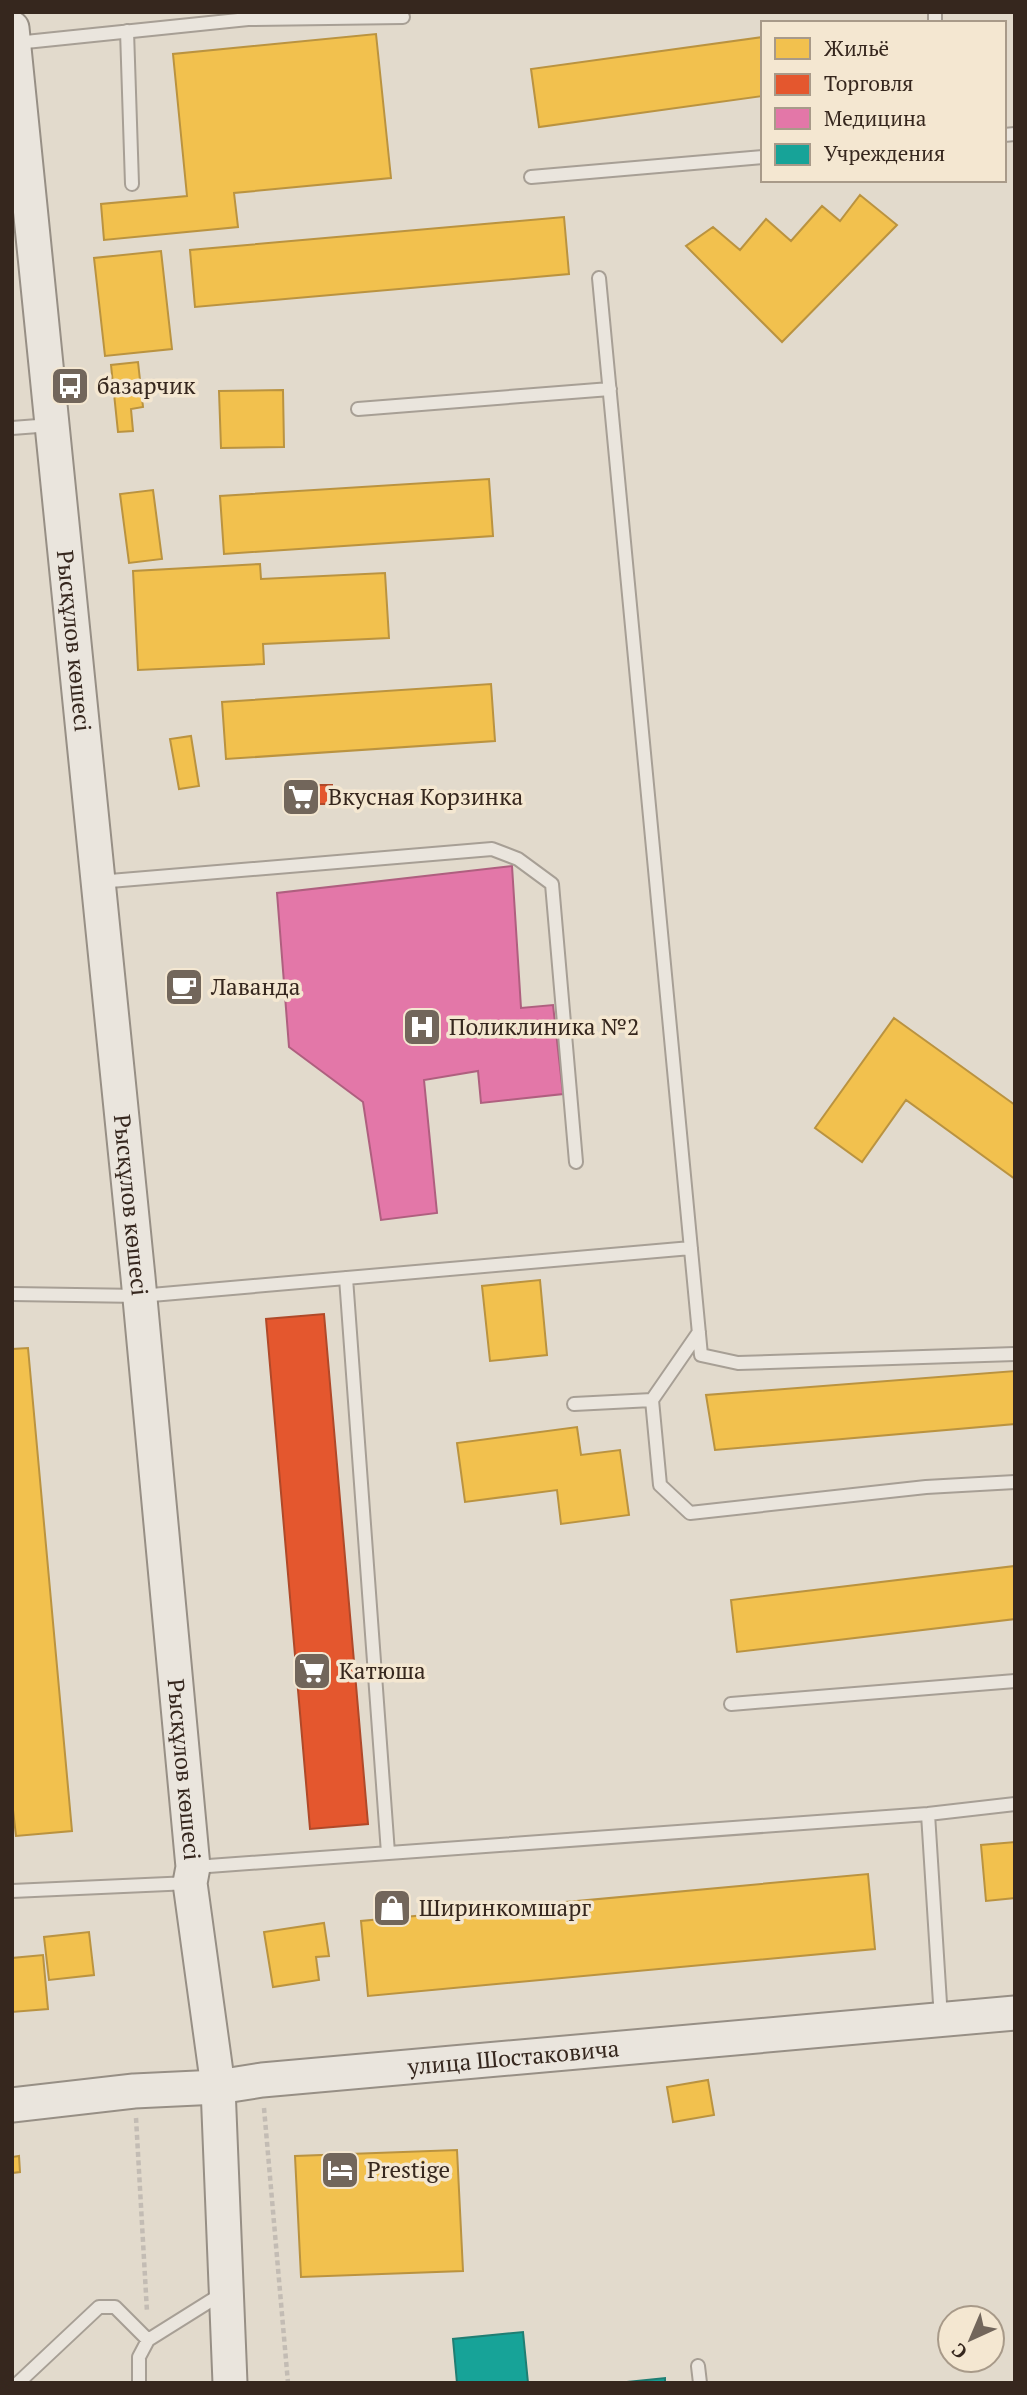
<svg xmlns="http://www.w3.org/2000/svg" width="1027" height="2395" font-family="'PT Serif',serif">
  <style>
    .homes { fill: #f2c14e; stroke: #ba9340; stroke-width: 2 }
    .shops { fill: #e4572e; stroke: #b04929; stroke-width: 2 }
    .health { fill: #e377a8; stroke: #af5f7f; stroke-width: 2 }
    .public { fill: #17a398; stroke: #207e73; stroke-width: 2 }
    .lines { fill: none; stroke-linecap: round; stroke-linejoin: round }
    .lane-casing { stroke: #a79f95; stroke-width: 16 }
    .secondary-casing { stroke: #978f85; stroke-width: 37 }
    .path { stroke: #c3bcb4; stroke-width: 4.5; stroke-dasharray: 5 3.5; stroke-linecap: butt }
    .lane { stroke: #eae5dd; stroke-width: 12 }
    .secondary { stroke: #eae5dd; stroke-width: 33 }
    .labels { text-anchor: middle; stroke-width: 7; stroke-linejoin: round; paint-order: stroke }
    .poi-label { font-size: 23px; fill: #36271e; stroke: #f4e7d1; text-anchor: start }
    .street-label { font-size: 23px; fill: #36271e; stroke: #f4e7d1 }
  </style>
  <rect width="100%" height="100%" fill="#e2dacc"/>
  <!-- homes -->
  <path class="homes" d="M 376,34 L 391,178 L 234,193 L 238,227 L 104,240 L 101,204 L 187,196 L 173,54 Z
    M 763,37 L 763,96 L 539,127 L 531,69 Z
    M 860,195 L 897,225 L 782,342 L 686,246 L 713,227 L 740,250 L 766,219 L 791,241 L 822,206 L 840,221 Z
    M 564,217 L 569,274 L 195,307 L 190,250 Z
    M 161,251 L 172,349 L 105,356 L 94,258 Z
    M 138,362 L 143,407 L 131,409 L 133,431 L 118,432 L 111,365 Z
    M 283,390 L 284,447 L 221,448 L 219,391 Z
    M 489,479 L 493,536 L 224,554 L 220,496 Z
    M 153,490 L 162,559 L 129,563 L 120,494 Z
    M 260,564 L 261,579 L 385,573 L 389,638 L 263,644 L 264,664 L 138,670 L 133,571 Z
    M 491,684 L 495,741 L 226,759 L 222,702 Z
    M 191,736 L 199,786 L 179,789 L 170,739 Z
    M 894,1018 L 1015,1105 L 1015,1179 L 906,1100 L 862,1162 L 815,1128 Z
    M 540,1280 L 547,1355 L 490,1361 L 482,1286 Z
    M 28,1348 L 72,1831 L 16,1836 L 12,1801 L 12,1349 Z
    M 1015,1371 L 1015,1424 L 715,1450 L 706,1395 Z
    M 577,1427 L 581,1455 L 620,1450 L 629,1515 L 561,1524 L 557,1490 L 465,1502 L 457,1443 Z
    M 1015,1566 L 1015,1619 L 737,1652 L 731,1600 Z
    M 1015,1842 L 1015,1898 L 986,1901 L 981,1845 Z
    M 868,1874 L 875,1949 L 368,1996 L 361,1921 Z
    M 324,1923 L 329,1956 L 316,1957 L 319,1980 L 273,1987 L 264,1932 Z
    M 89,1932 L 94,1975 L 49,1980 L 44,1937 Z
    M 43,1955 L 48,2009 L 12,2012 L 12,1958 Z
    M 708,2080 L 714,2115 L 673,2122 L 667,2087 Z
    M 457,2150 L 463,2271 L 301,2277 L 295,2156 Z
    M 19,2156 L 20,2172 L 12,2173 L 12,2157 Z"/>
  <!-- shops -->
  <path class="shops" d="M 289,785 L 332,785 L 332,804 L 289,804 Z
    M 324,1314 L 368,1824 L 310,1829 L 266,1319 Z"/>
  <!-- health -->
  <path class="health" d="M 512,866 L 521,1008 L 553,1005 L 563,1094 L 481,1103 L 478,1071 L 424,1080 L 437,1213 L 381,1220 L 363,1102 L 289,1047 L 277,893 Z"/>
  <!-- public -->
  <path class="public" d="M 523,2332 L 528,2383 L 457,2383 L 453,2339 Z
    M 665,2378 L 665,2383 L 617,2383 Z"/>
  <g class="lines">
    <defs>
      <path id="lane" d="M 935,12 L 935,23
        M 248,19 L 403,17
        M 127,31 L 132,184
        M 16,43 L 248,19 L 248,12
        M 1004,135 L 1015,134
        M 531,177 L 763,157
        M 599,278 L 701,1355 L 738,1363 L 1015,1354
        M 358,409 L 610,389
        M 12,428 L 51,425
        M 98,882 L 492,849 L 518,859 L 552,884 L 576,1162
        M 346,1278 L 388,1853
        M 12,1294 L 140,1296 L 691,1248
        M 652,1400 L 660,1485 L 690,1513 L 926,1487 L 1015,1482
        M 574,1404 L 652,1400 L 699,1332
        M 731,1704 L 1015,1681
        M 928,1814 L 941,2019
        M 195,1867 L 928,1814 L 1015,1804
        M 12,1891 L 190,1883
        M 698,2366 L 700,2383
        M 18,2383 L 99,2307 L 115,2307 L 148,2340
        M 139,2383 L 139,2357 L 148,2340 L 223,2293"/>
      <g id="secondary">
        <path id="s1" d="M 12,28 L 138,1277 L 193,1867 L 190,1883 L 218,2087 L 230,2383"/>
        <path id="s2" d="M 12,2105 L 134,2091 L 218,2087 L 262,2080 L 1015,2013"/>
      </g>
    </defs>
    <!-- lane casing -->
    <use href="#lane" class="lane-casing"/>
    <!-- secondary casing -->
    <use href="#secondary" class="secondary-casing"/>
    <!-- path -->
    <path class="path" d="M 264,2108 L 288,2383
      M 136,2118 L 147,2312"/>
    <!-- lane -->
    <use href="#lane" class="lane"/>
    <!-- secondary -->
    <use href="#secondary" class="secondary"/>
  </g>
  <!-- icons -->
  <defs>
    <symbol id="bus-square" viewBox="-11 -11 22 22"><rect x="-9" y="-9" width="18" height="18" rx="4" fill="#72665b" stroke="#f4e7d1"/><path d="M-5-6H5V4H4V6H2V4H-2V6H-4V4H-5ZM-3.5-4V0h7V-4ZM-3.5 1.2v1.5H-2V1.2ZM2 1.2v1.5H3.5V1.2Z" fill="#fff"/></symbol>
    <symbol id="supermarket-square" viewBox="-11 -11 22 22"><rect x="-9" y="-9" width="18" height="18" rx="4" fill="#72665b" stroke="#f4e7d1"/><path d="M-6-5.5h2.5l.6 2H6L4.5 2H-2.5L-4.4-4H-6ZM-1.5 3.2a1.3 1.3 0 1 0 .1 0ZM3 3.2a1.3 1.3 0 1 0 .1 0Z" fill="#fff"/></symbol>
    <symbol id="cafe-square" viewBox="-11 -11 22 22"><rect x="-9" y="-9" width="18" height="18" rx="4" fill="#72665b" stroke="#f4e7d1"/><path d="M-5.5-4.5H6V0H3Q3 3.5 0 3.5H-2.5Q-5.5 3.5-5.5 0ZM3-3.2v2h1.7v-2ZM-6 4.5H4V6H-6Z" fill="#fff"/></symbol>
    <symbol id="hospital-square" viewBox="-11 -11 22 22"><rect x="-9" y="-9" width="18" height="18" rx="4" fill="#72665b" stroke="#f4e7d1"/><path d="M-5-5h3v3.5h4V-5h3V5h-3V1.5h-4V5h-3Z" fill="#fff"/></symbol>
    <symbol id="shop-square" viewBox="-11 -11 22 22"><rect x="-9" y="-9" width="18" height="18" rx="4" fill="#72665b" stroke="#f4e7d1"/><path d="M-5-2.5h2.3a2.7 3.5 0 0 1 5.4 0H5L5.5 6h-11ZM-1.5-2.5h3a1.5 2.3 0 0 0-3 0Z" fill="#fff"/></symbol>
    <symbol id="hotel-square" viewBox="-11 -11 22 22"><rect x="-9" y="-9" width="18" height="18" rx="4" fill="#72665b" stroke="#f4e7d1"/><path d="M-6-4.5h1.5V1H6V5H4.5V3h-9V5H-6ZM-4 0a1.8 1.8 0 1 1 3.6 0ZM.5 0V-2.5h3Q6-2.5 6 0Z" fill="#fff"/></symbol>
  </defs>
  <g fill-rule="evenodd">
    <use href="#bus-square" x="48" y="364" width="44" height="44"/>
    <use href="#supermarket-square" x="279" y="775" width="44" height="44"/>
    <use href="#cafe-square" x="162" y="965" width="44" height="44"/>
    <use href="#hospital-square" x="400" y="1005" width="44" height="44"/>
    <use href="#supermarket-square" x="290" y="1649" width="44" height="44"/>
    <use href="#shop-square" x="370" y="1886" width="44" height="44"/>
    <use href="#hotel-square" x="318" y="2148" width="44" height="44"/>
  </g>
  <g class="labels">
    <!-- poi labels -->
    <g class="poi-label">
      <text x="97" y="394">базарчик</text>
      <text x="328" y="805">Вкусная Корзинка</text>
      <text x="211" y="995">Лаванда</text>
      <text x="449" y="1035">Поликлиника №2</text>
      <text x="339" y="1679">Катюша</text>
      <text x="419" y="1916">Ширинкомшарг</text>
      <text x="367" y="2178">Prestige</text>
    </g>
    <!-- street labels -->
    <g class="street-label">
      <text dy="8" stroke="none"><textPath href="#s1" startOffset="616">Рысқұлов көшесі</textPath></text>
      <text dy="8" stroke="none"><textPath href="#s1" startOffset="1183">Рысқұлов көшесі</textPath></text>
      <text dy="8" stroke="none"><textPath href="#s1" startOffset="1750">Рысқұлов көшесі</textPath></text>
      <text dy="8" stroke="none"><textPath href="#s2" startOffset="504">улица Шостаковича</textPath></text>
    </g>
  </g>
  <!-- border -->
  <rect width="1027" height="2395" fill="none" stroke="#36271e" stroke-width="28"/>
  <!-- legend -->
  <rect x="761" y="21" width="245" height="161" fill="#f4e7d1" stroke="#a89a89" stroke-width="2"/>
  <rect x="775" y="38" width="35" height="21" fill="#f2c14e" stroke="#a89a89" stroke-width="2"/>
  <text x="824" y="56" font-size="21" fill="#36271e">Жильё</text>
  <rect x="775" y="74" width="35" height="21" fill="#e4572e" stroke="#a89a89" stroke-width="2"/>
  <text x="824" y="91" font-size="21" fill="#36271e">Торговля</text>
  <rect x="775" y="108" width="35" height="21" fill="#e377a8" stroke="#a89a89" stroke-width="2"/>
  <text x="824" y="126" font-size="21" fill="#36271e">Медицина</text>
  <rect x="775" y="144" width="35" height="21" fill="#17a398" stroke="#a89a89" stroke-width="2"/>
  <text x="824" y="161" font-size="21" fill="#36271e">Учреждения</text>
  <!-- north arrow -->
  <g transform="translate(971 2339) rotate(224)"><circle r="33" fill="#f4e7d1" stroke="#a89a89" stroke-width="2"/>
  <path d="M0-5L12 26L0 18L-12 26Z" fill="#72665b"/>
  <text y="-10" font-size="19" font-weight="bold" text-anchor="middle" fill="#36271e">С</text>
  </g>
</svg>
